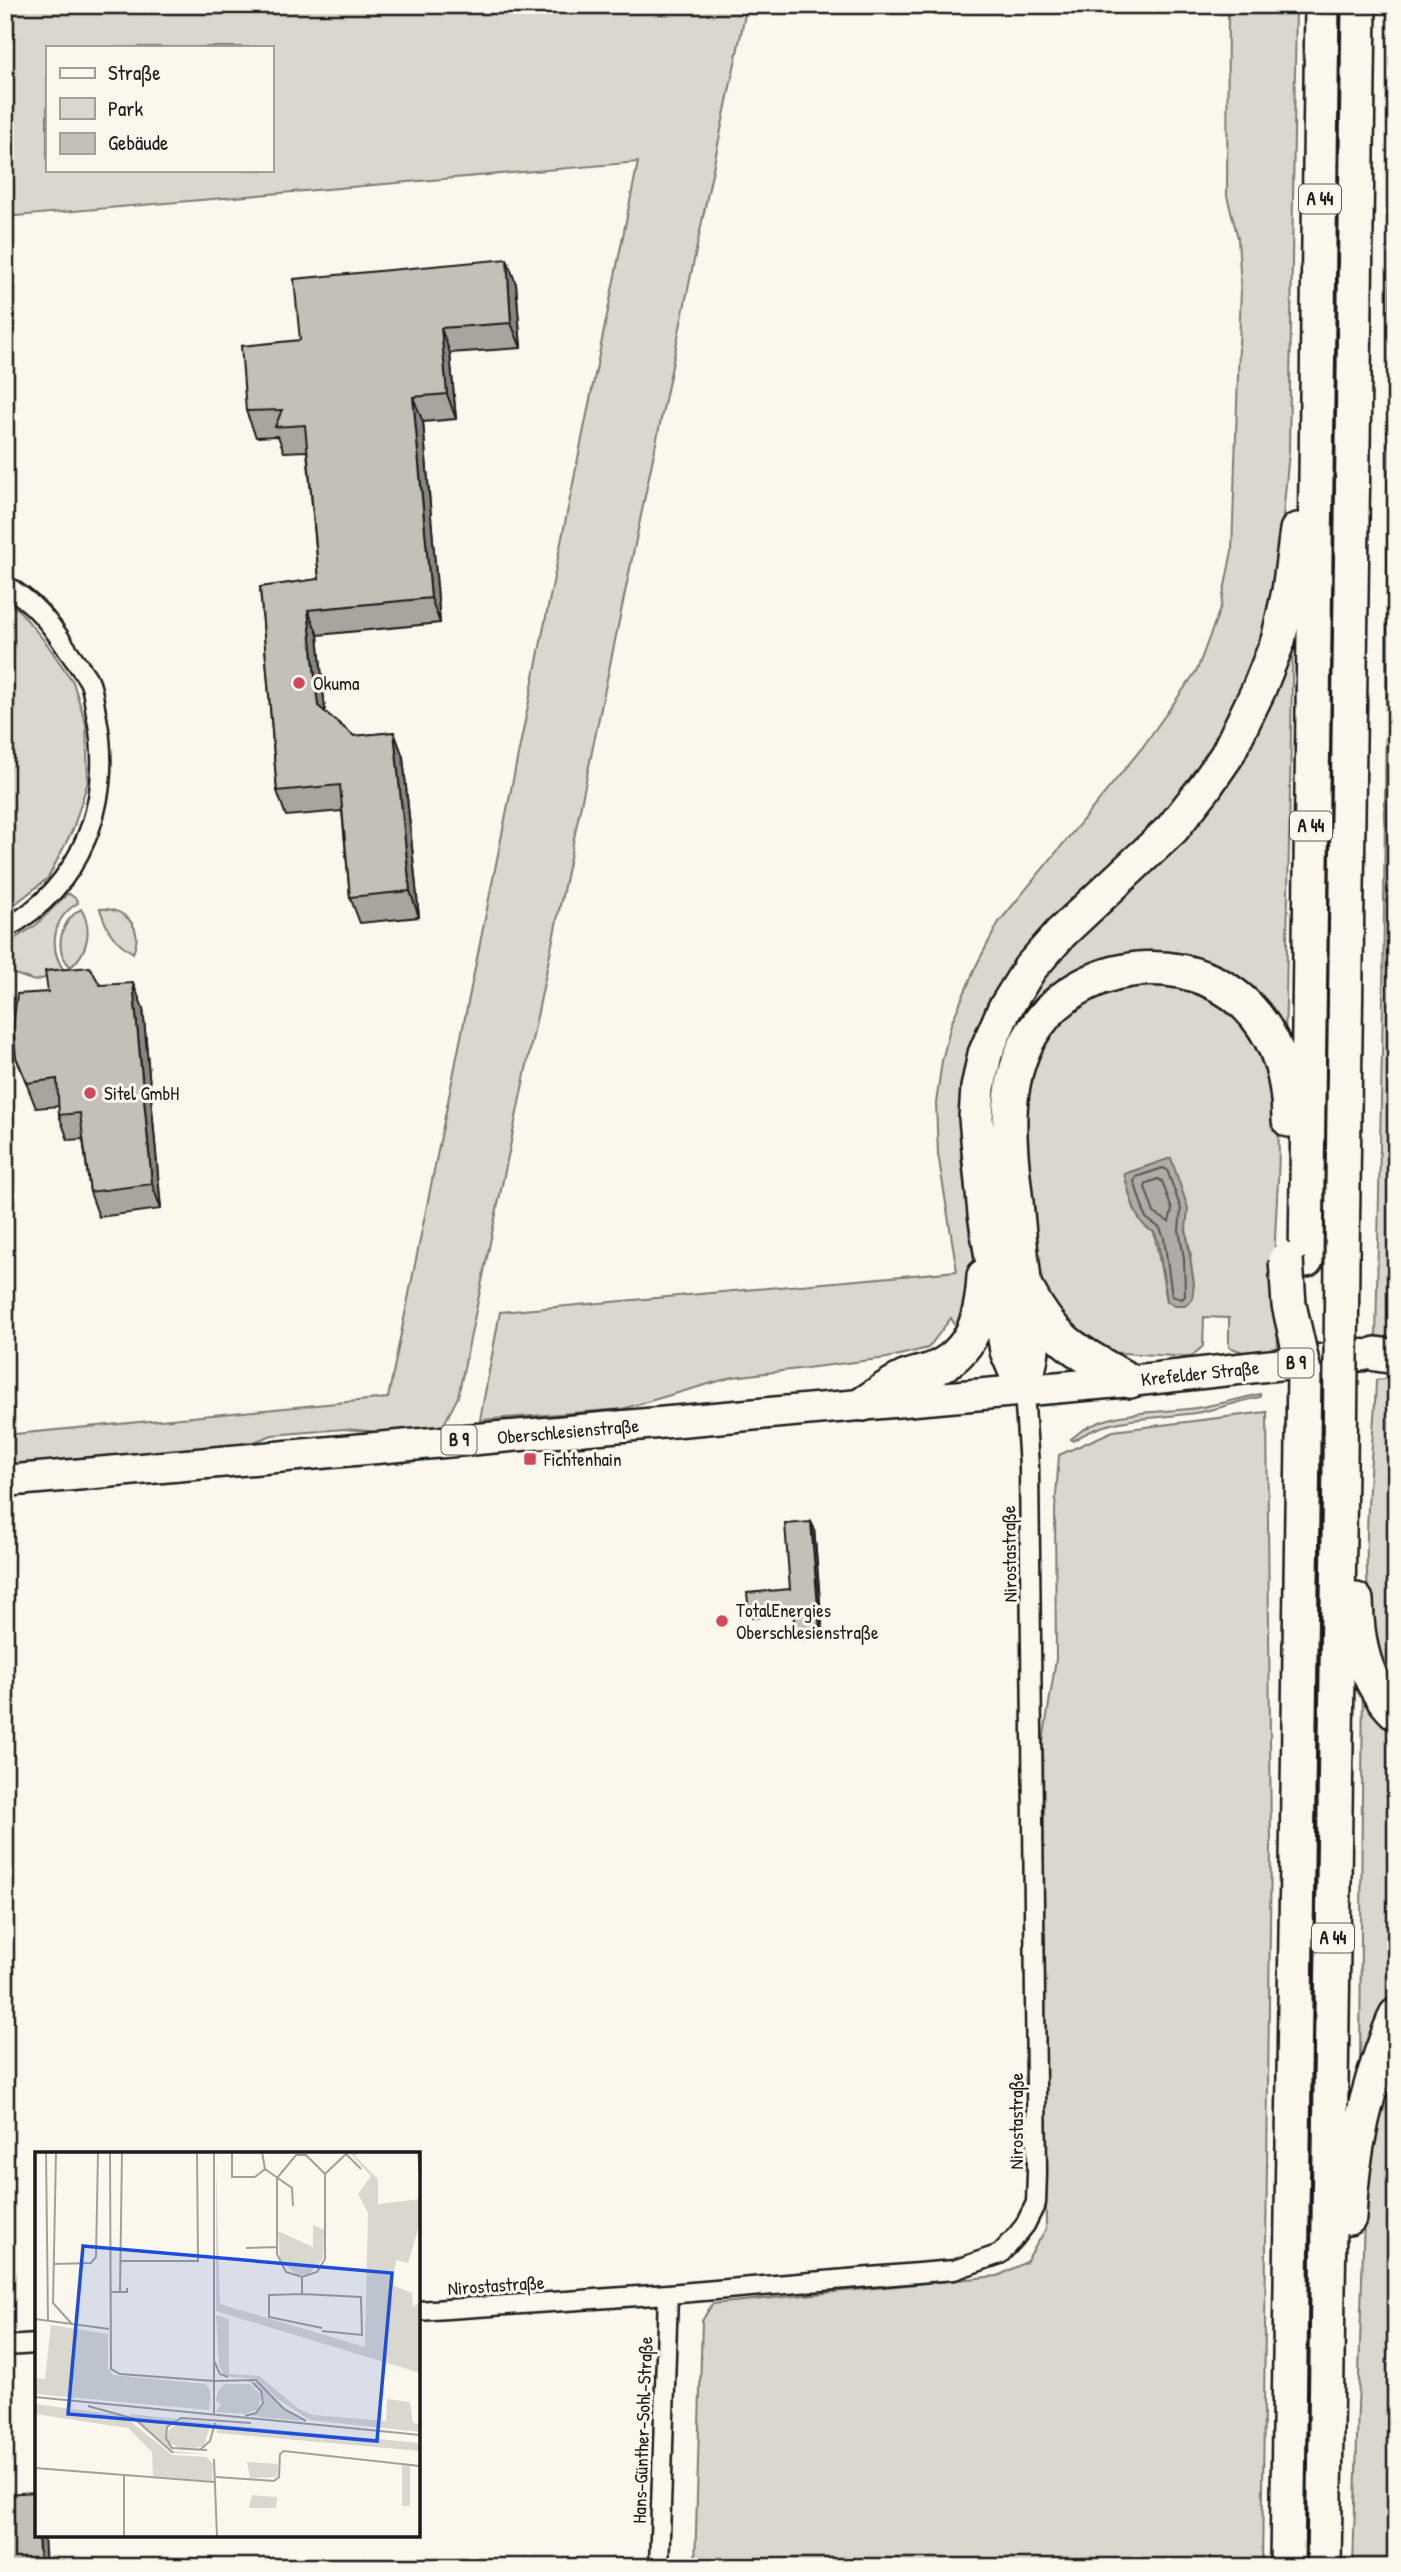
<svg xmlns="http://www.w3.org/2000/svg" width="1401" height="2572" font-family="'Patrick Hand',sans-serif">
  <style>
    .green { fill: #dad7ce; stroke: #7b7a75; stroke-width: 2; fill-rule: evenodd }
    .water { fill: #afaca5; stroke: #74726e; stroke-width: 2 }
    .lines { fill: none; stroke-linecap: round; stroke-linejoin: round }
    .shore { stroke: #575653; stroke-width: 2 }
    .minor-casing { stroke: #1c1c1c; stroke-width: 23 }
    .primary-casing { stroke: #1c1c1c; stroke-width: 35 }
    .motorway-casing { stroke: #1c1c1c; stroke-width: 38 }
    .minor { stroke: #fbf7ec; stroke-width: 18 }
    .primary { stroke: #fbf7ec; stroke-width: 30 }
    .motorway { stroke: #fbf7ec; stroke-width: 33 }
    .motorway-bridge-casing { stroke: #1c1c1c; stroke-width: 38; stroke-linecap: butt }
    .motorway-bridge { stroke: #fbf7ec; stroke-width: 33 }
    .wall { fill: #a8a59e; stroke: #1c1c1c; stroke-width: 2 }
    .shaded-wall { fill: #888681; stroke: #1c1c1c; stroke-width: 2 }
    .building { fill: #c3c0b8; stroke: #1c1c1c; stroke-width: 2 }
    .poi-dot { fill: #d1495b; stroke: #fbf7ec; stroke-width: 2.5 }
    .labels { text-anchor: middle; stroke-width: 6; stroke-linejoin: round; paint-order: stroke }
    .shield { fill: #fbf7ec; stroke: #5f5e5a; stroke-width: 2 }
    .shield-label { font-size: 18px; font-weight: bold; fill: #1c1c1c }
    .poi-label { font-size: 19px; fill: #1c1c1c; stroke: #fbf7ec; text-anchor: start }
    .street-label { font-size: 19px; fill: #1c1c1c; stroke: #fbf7ec }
    .inset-road { fill: none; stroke: #a29f99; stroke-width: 2 }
    .view { fill: #1d4ed8; fill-opacity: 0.15; stroke: #1d4ed8; stroke-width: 3.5 }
    .inset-edge { fill: none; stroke: #1c1c1c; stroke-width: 3.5 }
  </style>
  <rect width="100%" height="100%" fill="#fbf7ec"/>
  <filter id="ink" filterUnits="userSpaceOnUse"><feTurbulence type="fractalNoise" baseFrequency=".0143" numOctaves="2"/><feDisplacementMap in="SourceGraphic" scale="14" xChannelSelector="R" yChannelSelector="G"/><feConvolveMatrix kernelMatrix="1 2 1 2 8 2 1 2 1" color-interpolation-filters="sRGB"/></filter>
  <g filter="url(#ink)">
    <!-- green -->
    <path class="green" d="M 5,5 L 747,5 L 458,1397 L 443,1426 L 407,1434 L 344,1429 L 272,1435 L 235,1449 L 5,1468 L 5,1435 L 388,1398 L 638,162 L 5,217 ZM 47,47 L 271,47 L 271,170 L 47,170 Z
      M 1228,5 L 1296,5 L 1289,452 L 1278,570 L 1256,659 L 1224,732 L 1190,785 L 1140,842 L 963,1091 L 961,1159 L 977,1284 L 961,1336 L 951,1318 L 928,1348 L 887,1358 L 733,1377 L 622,1409 L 480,1420 L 500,1312 L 957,1271 L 938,1154 L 936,1103 L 942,1061 L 951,1024 L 976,966 L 999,922 L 1142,748 L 1197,670 L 1221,606 L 1232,551 L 1241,288 L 1238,238 L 1227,196 Z
      M 1393,5 L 1396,5 L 1396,1337 L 1376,1339 L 1383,1003 Z
      M 5,602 L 18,609 L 47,644 L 73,682 L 86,724 L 88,781 L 73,829 L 48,878 L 5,912 Z
      M 1293,629 L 1285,1051 L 1162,960 L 1028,1030 L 994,1114 L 999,1064 L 1011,1028 L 1055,956 L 1174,836 Z
      M 68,893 L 76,899 L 78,903 C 52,918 48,949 65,972 L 35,981 L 5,971 L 5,945 L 36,925 Z
      M 81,909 C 93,928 88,952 71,967 C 52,950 61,921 81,909 Z
      M 100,909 C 125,907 145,929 133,953 C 112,939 108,933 100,909 Z
      M 1149,982 C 1162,984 1179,983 1191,987 C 1204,992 1221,1005 1231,1015 C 1295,1077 1277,1161 1275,1242 C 1274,1278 1277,1314 1278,1349 L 1243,1352 L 1229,1347 L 1229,1318 L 1204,1317 L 1203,1346 L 1191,1357 L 1105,1352 L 1045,1304 L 1036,1268 L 1022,1125 L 1035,1058 L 1050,1030 L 1083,1002 L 1111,988 ZM 1186,1230 L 1191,1256 L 1167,1301 L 1154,1232 Z
      M 1396,1378 L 1396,1684 C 1346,1637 1375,1447 1376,1380 Z
      M 1260,1394 L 1260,1397 C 1240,1401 1221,1408 1201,1412 C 1157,1420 1112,1414 1073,1441 L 1071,1439 C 1103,1409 1155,1414 1196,1408 C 1217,1405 1239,1399 1260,1394 Z
      M 1267,1412 L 1271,1845 L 1262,2567 L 695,2567 L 702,2321 L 712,2304 L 998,2276 L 1026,2262 L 1046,2229 L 1043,1742 L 1056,1659 L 1055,1510 L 1059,1455 L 1113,1431 Z
      M 1363,1666 L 1396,1729 L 1396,1987 L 1360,2066 Z
      M 1396,2066 L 1396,2567 L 1353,2567 L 1365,2184 L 1379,2105 Z"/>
    <!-- water -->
    <path class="water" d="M 1171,1158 L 1188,1208 L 1186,1230 L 1194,1284 L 1192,1300 L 1185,1306 L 1174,1306 L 1167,1301 L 1158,1241 L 1154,1232 C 1134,1225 1130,1193 1124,1174 Z"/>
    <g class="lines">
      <!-- shore -->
      <path class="shore" d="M 1163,1168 L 1167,1170 L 1181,1209 L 1179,1230 L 1184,1258 L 1185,1296 L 1182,1299 L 1172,1296 L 1164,1238 L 1160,1228 L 1146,1218 L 1134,1181 L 1136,1177 Z
        M 1158,1179 L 1162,1181 L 1172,1210 L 1169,1222 L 1154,1213 L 1145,1187 L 1147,1183 Z"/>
      <defs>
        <path id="minor" d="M 5,585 C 32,601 48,620 65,646 C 72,657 82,669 89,681 C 94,691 94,706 97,718 C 113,802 82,886 5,929
          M 418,2311 L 668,2294 L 954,2270 L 1000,2254 L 1014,2239 L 1025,2225 L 1036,2203 L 1037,2173 L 1029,1467 L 1024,1391
          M 5,2346 L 37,2344
          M 659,2567 L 668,2294"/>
        <path id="primary" d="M 5,1481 L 1130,1381 L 1364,1355"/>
        <path id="motorway" d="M 1342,1259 L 1359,5
          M 1306,1260 L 1322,5
          M 1029,1293 C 1054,1343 1084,1355 1130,1381
          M 1376,1354 L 1396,1357
          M 1024,1391 L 1007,1351 L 985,1214 L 976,1118 L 978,1088 L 985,1054 L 1004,1010 L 1030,968 L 1061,933 L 1172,829 L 1205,787 L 1227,755 L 1258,691 L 1278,641 L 1289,591 L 1297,530
          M 1024,1391 C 1026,1377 1031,1363 1032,1349 C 1032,1335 1029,1321 1027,1307 C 1023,1272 1019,1237 1016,1202 C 1009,1142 1000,1074 1039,1023 C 1091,954 1202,949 1256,1016 C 1280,1046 1289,1083 1289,1120
          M 863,1404 C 877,1395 891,1384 905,1378 C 914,1374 923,1373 932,1370 C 973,1353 982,1317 984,1276
          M 1356,1600 C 1357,1642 1364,1682 1396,1713
          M 1349,2218 C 1352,2149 1369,2079 1396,2015
          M 1287,2567 L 1304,1371
          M 1324,2567 L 1340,1466"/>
      </defs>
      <!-- minor casing -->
      <use href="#minor" class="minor-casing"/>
      <!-- primary casing -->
      <use href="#primary" class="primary-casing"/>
      <!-- motorway casing -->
      <use href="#motorway" class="motorway-casing"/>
      <!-- minor -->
      <use href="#minor" class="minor"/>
      <!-- primary -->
      <use href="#primary" class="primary"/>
      <!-- motorway -->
      <use href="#motorway" class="motorway"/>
      <defs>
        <path id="motorway-bridge" d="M 1286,1259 L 1289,1305 L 1304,1371
          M 1340,1466 L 1342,1259"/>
      </defs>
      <!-- motorway-bridge casing -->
      <use href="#motorway-bridge" class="motorway-bridge-casing"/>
      <!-- motorway-bridge -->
      <use href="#motorway-bridge" class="motorway-bridge"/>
    </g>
    <!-- wall -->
    <path class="wall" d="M 516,284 L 521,348 L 450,353 L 456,419 L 423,422 L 440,623 L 318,635 L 325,712 L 354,736 L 394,732 L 403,757 L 419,917 L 360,923 L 350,897 L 342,811 L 286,816 L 277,791 L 260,587 L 319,579 L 307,451 L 284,452 L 278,436 L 256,437 L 246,411 L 300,340 Z
      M 100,985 L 143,1008 L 161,1209 L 99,1217 L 90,1192 L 83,1139 L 68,1140 L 59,1115 L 59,1106 L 36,1108 L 16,1057 L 48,992 Z
      M 811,1522 L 814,1528 L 823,1638 L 798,1640 L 795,1634 L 794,1615 L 752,1618 L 749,1611 L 790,1589 Z"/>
    <!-- shaded-wall -->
    <path class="shaded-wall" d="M 507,259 L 516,284 L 521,348 L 511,323 Z
      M 441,328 L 450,353 L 456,419 L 447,394 Z
      M 413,397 L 423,422 L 440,623 L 431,598 Z
      M 308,610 L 318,635 L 327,731 L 318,706 Z
      M 394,732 L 403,757 L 419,917 L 410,891 Z
      M 133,983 L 143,1008 L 161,1209 L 152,1184 Z
      M 811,1522 L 814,1528 L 823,1638 L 820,1631 Z
      M 38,2535 L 44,2535 L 46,2567 L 40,2567 Z"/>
    <!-- building -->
    <path class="building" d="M 507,259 L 511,323 L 441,328 L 447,394 L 413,397 L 431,598 L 308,610 L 318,706 L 354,736 L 394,732 L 410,891 L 350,897 L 340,785 L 277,791 L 260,587 L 319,579 L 305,425 L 275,427 L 282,410 L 246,411 L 241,346 L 300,340 L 294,279 Z
      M 90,967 L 100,985 L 133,983 L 152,1184 L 90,1192 L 80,1113 L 59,1115 L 57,1079 L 27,1083 L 16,1057 L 13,1027 L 17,994 L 48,992 L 45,971 Z
      M 811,1522 L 820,1631 L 795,1634 L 793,1608 L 749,1611 L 747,1593 L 790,1589 L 785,1524 Z
      M 35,2492 L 37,2535 L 38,2535 L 40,2567 L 5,2567 L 5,2494 Z
      M 446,2558 L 448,2567 L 398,2567 Z"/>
  </g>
  <!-- markers -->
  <g class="poi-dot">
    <circle cx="299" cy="683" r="7"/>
    <circle cx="90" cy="1093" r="7"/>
    <rect x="523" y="1452" width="14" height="14" rx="3.5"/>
    <circle cx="722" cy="1621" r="7"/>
  </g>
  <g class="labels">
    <!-- shield labels -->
    <g class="shield">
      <rect x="1299" y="184.5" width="42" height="29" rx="5"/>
      <rect x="1290" y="811.5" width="42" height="29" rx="5"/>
      <rect x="1278.5" y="1348.5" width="35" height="29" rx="5"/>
      <rect x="441.5" y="1425.5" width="35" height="29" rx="5"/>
      <rect x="1312" y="1923.5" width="42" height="29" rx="5"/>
    </g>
    <g class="shield-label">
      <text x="1320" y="205">A 44</text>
      <text x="1311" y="832">A 44</text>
      <text x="1296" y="1369">B 9</text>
      <text x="459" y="1446">B 9</text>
      <text x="1333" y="1944">A 44</text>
    </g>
    <!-- poi labels -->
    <g class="poi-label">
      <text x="313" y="690">Okuma</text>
      <text x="104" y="1100">Sitel GmbH</text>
      <text x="544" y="1466">Fichtenhain</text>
      <text x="736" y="1617">TotalEnergies<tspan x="736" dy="22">Oberschlesienstraße</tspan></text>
    </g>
    <!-- street labels -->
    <g class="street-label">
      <text transform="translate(1200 1373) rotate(-6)" y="7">Krefelder Straße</text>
      <text transform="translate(568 1431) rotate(-5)" y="7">Oberschlesienstraße</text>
      <text transform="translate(1009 1554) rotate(-91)" y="7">Nirostastraße</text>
      <text transform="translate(1016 2121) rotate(-90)" y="7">Nirostastraße</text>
      <text transform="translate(496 2285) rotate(-4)" y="7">Nirostastraße</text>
      <text transform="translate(642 2430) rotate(-88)" y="7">Hans-Günther-Sohl-Straße</text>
    </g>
  </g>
  <!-- overview -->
  <g transform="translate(35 2152)">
    <rect width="385" height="385" fill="#fbf7ec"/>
    <path d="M 324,0 L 320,4 L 343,27 L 343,52 L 385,47 L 385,71 L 373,111 L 361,108 L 357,133 L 377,141 L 378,155 L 385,150 L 385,221 L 181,159 L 181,10 L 185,152 L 330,195 L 333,61 L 323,42 L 336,24 L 315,1 ZM 278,73 L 289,78 L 288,107 L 274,122 L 262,123 L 245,108 L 243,79 L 278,95 ZM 181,163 L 194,167 L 194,222 L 224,224 L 264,257 L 278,263 L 351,269 L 352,247 L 375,250 L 378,271 L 385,272 L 385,280 L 275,268 L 244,248 L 222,227 L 189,224 L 184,213 ZM 16,173 L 73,182 L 73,216 L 78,223 L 171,232 L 175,239 L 176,257 L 174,248 L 174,258 L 0,242 L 0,226 L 10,227 ZM 212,228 L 223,231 L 231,237 L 248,257 L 267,269 L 217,264 L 229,250 L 225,236 L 213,229 L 184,229 ZM 189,232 L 215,232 L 226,243 L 223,257 L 211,262 L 181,260 L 186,252 L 181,249 L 183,239 ZM 0,252 L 89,264 L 137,303 L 172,305 L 178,312 L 177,329 L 118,324 L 117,300 L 93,276 L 0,262 ZM 94,262 L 142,267 L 131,277 L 138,299 L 170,302 L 139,301 ZM 146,268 L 176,271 L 169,294 L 148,298 L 134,290 L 133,279 ZM 181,272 L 385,291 L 385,299 L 182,281 ZM 212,310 L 243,312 L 242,325 L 215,326 ZM 367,313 L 375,314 L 375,354 L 367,354 ZM 217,343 L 242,345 L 241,356 L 214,356 Z" fill="#dad7ce"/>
    <path class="inset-road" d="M 11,0 L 13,169M 21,0 L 18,151 L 37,172M 75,0 L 76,217 L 85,222 L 179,229M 179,0 L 179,263M 197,0 L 197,25 L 220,25 L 230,17M 227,0 L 230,17 L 257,36 L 258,54M 383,0 L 385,23M 311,2 L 326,17M 261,3 L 271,3 L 290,22 L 290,107 L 282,120 L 267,125 L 251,120 L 242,102 L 242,26 ZM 290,22 L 313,0M 211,96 L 242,95M 86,109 L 163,109 L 162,0M 19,112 L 56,111 L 61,105 L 63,0M 267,125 L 267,142 L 234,143 L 234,165 L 287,176M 75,140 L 92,140 L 92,136M 85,140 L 87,0M 267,142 L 326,145 L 327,183 L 287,179M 0,167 L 74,177M 179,209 L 185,222 L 193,225M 179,229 L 221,228 L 249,257 L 271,269M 0,245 L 385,283M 53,254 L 100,267 L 138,301M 210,264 L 221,261 L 228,251 L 226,239 L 218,231M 165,298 L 175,289 L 180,271M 172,298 L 137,296 L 131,286 L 132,275 L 146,266 L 216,271M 179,307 L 182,385M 0,316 L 179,330M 89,323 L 89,385M 181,325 L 239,329 L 244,325 L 245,302 L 249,299 L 385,314"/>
    <path class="view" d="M 48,94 L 357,121 L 342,289 L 33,262 Z"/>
    <rect width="385" height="385" class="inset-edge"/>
  </g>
  <!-- margin -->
  <rect width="1401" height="2572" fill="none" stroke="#fbf7ec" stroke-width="28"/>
  <rect x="14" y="14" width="1373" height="2544" fill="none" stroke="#1c1c1c" stroke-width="2.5" filter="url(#ink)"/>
  <!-- legend -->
  <rect x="46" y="46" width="228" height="126" fill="#fbf7ec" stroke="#a29f99" stroke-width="2"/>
  <rect x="60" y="68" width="35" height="10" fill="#fbf7ec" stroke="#a29f99" stroke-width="2"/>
  <text x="108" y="80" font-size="21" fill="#1c1c1c">Straße</text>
  <rect x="60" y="98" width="35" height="21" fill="#dad7ce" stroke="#a29f99" stroke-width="2"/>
  <text x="108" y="116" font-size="21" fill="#1c1c1c">Park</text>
  <rect x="60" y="133" width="35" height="21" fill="#c3c0b8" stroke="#a29f99" stroke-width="2"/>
  <text x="108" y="150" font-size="21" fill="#1c1c1c">Gebäude</text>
</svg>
